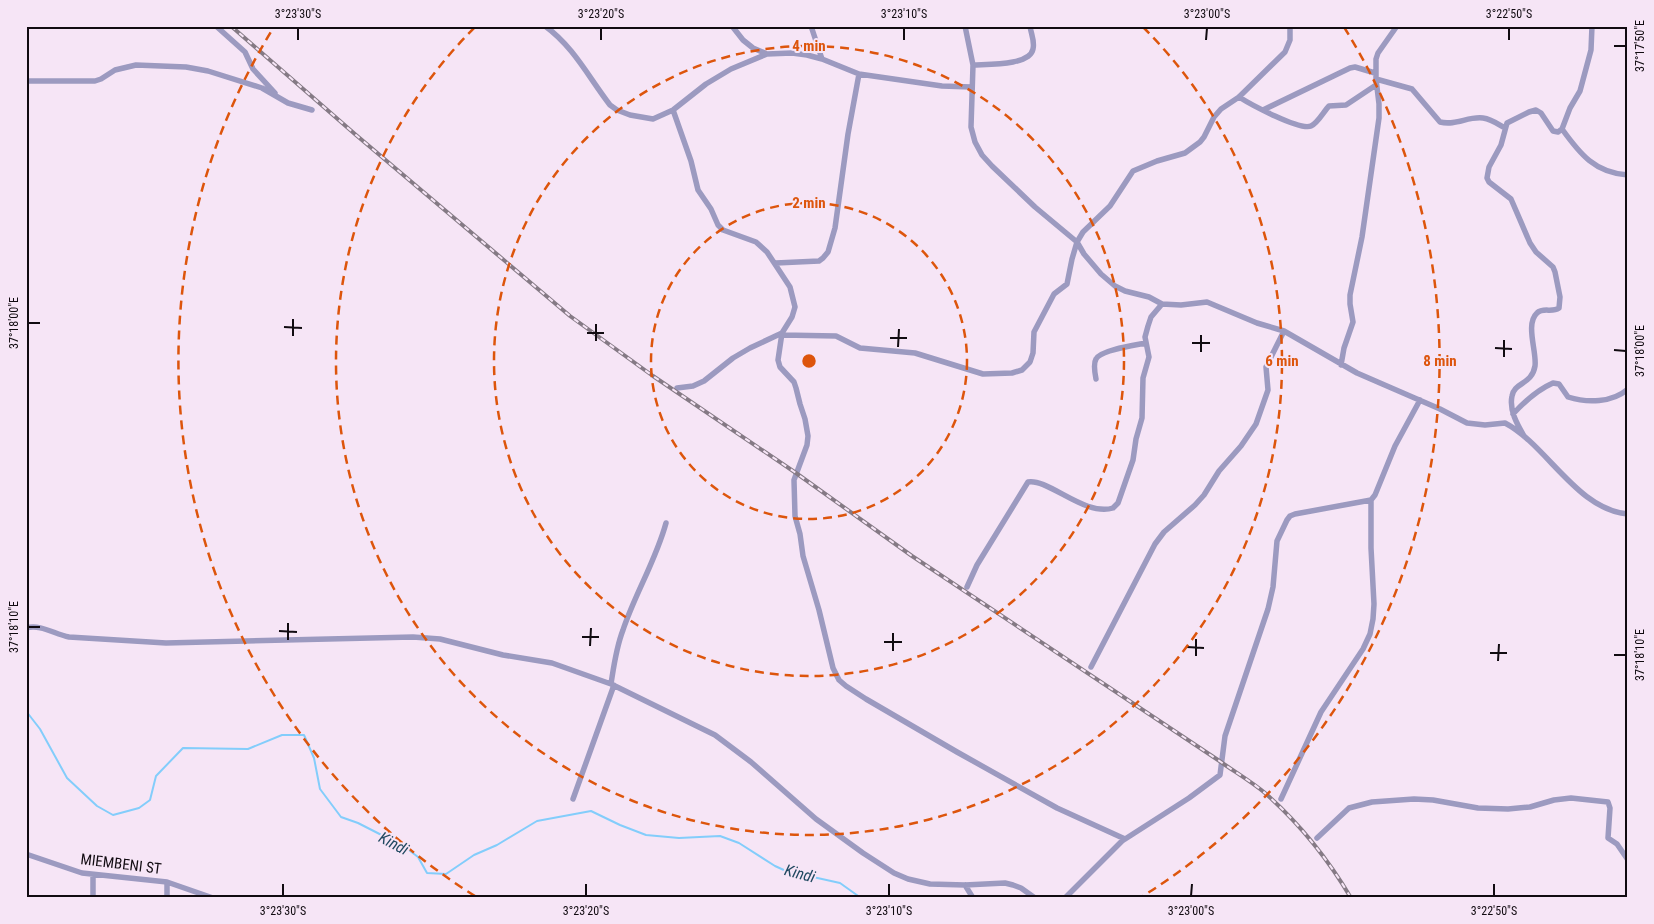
<svg xmlns="http://www.w3.org/2000/svg" width="1654" height="924" font-family="'Roboto Condensed',sans-serif">
  <style>
    .lines { fill: none; stroke-linecap: round; stroke-linejoin: round }
    .stream { stroke: #83cdfb; stroke-width: 2 }
    .street { stroke: #9c9ac0; stroke-width: 5.5 }
    .rail-casing { stroke: #857a85; stroke-width: 4 }
    .rail { stroke: #f6e5f6; stroke-width: 2; stroke-dasharray: 5.5; stroke-linecap: butt }
    .ticks { fill: none; stroke: #110b11; stroke-width: 2 }
    .ring { fill: none; stroke: #dd550c; stroke-width: 2.5; stroke-dasharray: 9 6 }
    .labels { text-anchor: middle; stroke-width: 4; stroke-linejoin: round; paint-order: stroke }
    .street-label { font-size: 15px; fill: #110b11; stroke: #f6e5f6 }
    .water-label { font-size: 16px; font-style: italic; fill: #214961; stroke: #f6e5f6 }
    .centre { fill: #dd550c; stroke: #f6e5f6; stroke-width: 2.5 }
    .ring-label { font-size: 15px; text-anchor: middle; font-weight: bold; fill: #dd550c; stroke: #f6e5f6; stroke-width: 4; stroke-linejoin: round; paint-order: stroke }
    .neatline { fill: none; stroke: #110b11; stroke-width: 2 }
    .ticks-label { font-size: 12px; text-anchor: middle; fill: #110b11 }
  </style>
  <rect width="100%" height="100%" fill="#f6e5f6"/>
  <g class="lines">
    <!-- stream -->
    <path class="stream" d="M 26,711 L 40,729 L 67,778 L 97,806 L 113,815 L 139,808 L 150,800 L 156,776 L 183,748 L 248,749 L 282,735 L 304,735 L 314,758 L 320,789 L 341,817 L 358,823 L 405,847 L 418,857 L 427,873 L 446,874 L 474,855 L 497,845 L 537,821 L 591,811 L 620,825 L 646,835 L 679,838 L 720,836 L 739,843 L 775,866 L 786,871 L 840,883 L 861,898"/>
    <!-- street -->
    <path class="street" d="M 216,26 L 245,52 L 253,69 L 275,93
      M 545,26 C 574,47 589,78 610,105 L 617,110 L 630,115 L 653,119 L 673,110 L 706,84 L 731,69 L 767,54
      M 732,26 L 743,40 L 753,48 L 767,54 L 792,53 L 807,55 L 822,59 L 859,74 L 942,86 L 971,87
      M 811,26 L 822,59
      M 965,26 L 973,65 L 971,127 L 975,142 L 982,155 L 992,166 L 1035,207 L 1077,242 L 1084,254 L 1101,274 L 1115,286 L 1125,291 L 1149,297 L 1162,304 L 1181,305 L 1207,302 L 1257,323 L 1284,331 L 1357,373 L 1440,409 L 1467,423 L 1485,425 L 1505,423 C 1547,445 1577,510 1628,514
      M 973,65 C 986,64 1030,66 1033,49 C 1035,41 1031,34 1030,26
      M 1376,79 L 1412,89 L 1440,122 C 1456,126 1468,116 1483,118 C 1491,119 1498,124 1505,128
      M 26,81 L 95,81 L 101,79 L 115,70 L 136,65 L 186,67 L 208,71 L 262,88 L 288,103 L 312,110
      M 1239,97 C 1250,104 1300,131 1311,126 C 1318,123 1324,111 1329,106 L 1346,105 L 1376,85
      M 673,110 L 691,161 L 698,190 L 711,209 L 718,225 L 723,230 L 756,242 L 767,252 L 790,287 L 795,307 L 792,317 L 782,333 L 750,348 L 733,358 L 704,381 L 693,386 L 677,388
      M 1263,110 L 1350,68 L 1355,67 L 1375,73
      M 1562,129 C 1580,154 1595,173 1628,175
      M 776,263 L 819,261 L 823,258 L 828,252 L 835,228 L 848,134 L 859,74
      M 782,333 L 778,360 L 780,367 L 794,382 L 796,388 L 800,404 L 805,419 L 808,436 L 807,445 L 794,480 L 795,516 L 800,534 L 803,556 L 819,610 L 833,668 L 839,680 L 846,686 L 866,699 L 957,752 L 1057,808 L 1125,839
      M 782,335 L 836,336 L 860,348 L 915,353 L 983,374 L 1012,373 L 1022,370 L 1030,362 L 1033,353 L 1034,332 L 1054,294 L 1067,284 L 1072,259 L 1077,242 L 1083,232 L 1110,206 L 1133,171 L 1157,161 L 1185,153 L 1200,142 L 1204,137 L 1214,117 L 1221,109 L 1239,97 L 1285,52 L 1290,40 L 1290,26
      M 1341,365 L 1344,348 L 1353,322 L 1350,304 L 1350,295 L 1362,237 L 1379,118 L 1379,104 L 1376,79 L 1376,59 L 1378,53 L 1397,26
      M 1096,379 C 1095,374 1093,364 1096,359 C 1100,350 1136,345 1146,343
      M 1513,414 C 1525,401 1537,390 1553,383 L 1559,384 L 1568,397 C 1587,403 1612,403 1628,389
      M 1524,436 C 1517,424 1509,410 1512,396 C 1514,382 1532,385 1535,366 C 1537,352 1525,324 1537,313 C 1543,307 1552,313 1559,308 L 1560,297 L 1555,272 L 1553,267 L 1536,252 L 1530,243 L 1511,199 L 1489,182 L 1487,178 L 1489,167 L 1501,145 L 1507,123 L 1529,112 L 1536,110 L 1541,113 L 1553,131 L 1558,132 L 1562,129 L 1570,108 L 1580,91 L 1591,50 L 1592,26
      M 967,587 L 977,565 L 1028,482 C 1048,478 1085,517 1113,508 L 1118,503 L 1133,460 L 1136,439 L 1142,418 L 1143,378 L 1149,357 L 1145,337 L 1148,326 L 1151,317 L 1162,304
      M 26,628 C 41,624 54,634 69,637 L 166,643 L 413,637 L 440,639 L 503,655 L 552,663 L 611,684 L 715,735 L 751,762 L 816,819 L 863,853 L 894,873 L 908,879 L 930,884 L 965,885 L 1005,883 L 1013,885 L 1021,888 L 1035,898
      M 1091,667 L 1155,544 L 1164,532 L 1195,505 L 1204,495 L 1219,471 L 1241,446 L 1256,424 L 1268,390 L 1266,367 L 1284,331
      M 611,684 C 614,665 616,648 623,630 C 635,594 656,560 666,523
      M 573,799 L 614,685
      M 1281,799 L 1321,712 L 1363,649 L 1370,634 L 1373,619 L 1374,604 L 1371,548 L 1371,500
      M 1317,838 L 1349,808 L 1372,802 L 1414,799 L 1433,800 L 1478,808 L 1508,809 L 1530,807 L 1554,800 L 1571,798 L 1608,802 L 1610,808 L 1608,838 L 1617,844 L 1628,860
      M 26,854 L 82,873 L 167,882 L 213,898
      M 93,875 L 93,898
      M 167,882 L 167,898
      M 965,885 L 973,898
      M 1065,898 L 1122,841 L 1189,798 L 1220,775 L 1225,736 L 1268,609 L 1273,587 L 1277,541 L 1287,520 L 1290,516 L 1295,514 L 1371,500 L 1375,495 L 1395,446 L 1420,400"/>
    <defs>
      <path id="rail" d="M 231,26 L 356,135 L 570,316 L 653,376 L 796,473 L 912,556 L 1221,762 C 1235,772 1252,782 1265,793 C 1299,823 1328,859 1351,898"/>
    </defs>
    <!-- rail casing -->
    <use href="#rail" class="rail-casing"/>
    <!-- rail -->
    <use href="#rail" class="rail"/>
  </g>
  <!-- ticks -->
  <path class="ticks" d="M 298,40 L 298,28M 601,40 L 601,28M 904,40 L 904,28M 1206,40 L 1207,28M 1509,40 L 1509,28M 1614,46 L 1626,46M 28,323 L 40,323M 284,327 L 302,328M 587,333 L 604,333M 293,336 L 293,319M 890,338 L 907,338M 596,341 L 596,324M 1192,343 L 1210,343M 898,347 L 899,329M 1495,348 L 1512,349M 1614,350 L 1626,351M 1201,352 L 1201,335M 1504,357 L 1504,340M 28,627 L 40,627M 279,631 L 297,632M 582,637 L 599,637M 288,640 L 288,623M 884,642 L 902,642M 590,646 L 591,628M 1187,647 L 1204,648M 893,651 L 893,633M 1490,653 L 1507,653M 1614,655 L 1626,655M 1196,656 L 1196,639M 1498,661 L 1499,644M 283,896 L 283,884M 586,896 L 586,884M 889,896 L 889,884M 1191,896 L 1192,884M 1494,896 L 1494,884"/>
  <!-- distance rings -->
  <g class="ring">
    <circle cx="809" cy="361" r="158"/>
    <circle cx="809" cy="361" r="315"/>
    <path d="M1143 27A473 473 0 1 1 475 27"/>
    <path d="M475 896A631 631 0 0 1 274 27M1344 27A631 631 0 0 1 1143 896"/>
  </g>
  <g class="labels">
    <!-- street labels -->
    <g class="street-label">
      <text transform="translate(121 864) rotate(7)" y="5">MIEMBENI ST</text>
    </g>
    <!-- water labels -->
    <g class="water-label">
      <text transform="translate(394 843) rotate(28)" y="6">Kindi</text>
      <text transform="translate(800 873) rotate(15)" y="6">Kindi</text>
    </g>
  </g>
  <circle cx="809" cy="361" r="8" class="centre"/>
  <g class="ring-label">
    <text x="809" y="51">4 min</text>
    <text x="809" y="208">2 min</text>
    <text x="1282" y="366">6 min</text>
    <text x="1440" y="366">8 min</text>
  </g>
  <!-- border -->
  <rect width="1654" height="924" fill="none" stroke="#f6e5f6" stroke-width="55"/>
  <rect x="28" y="28" width="1598" height="868" class="neatline"/>
  <g class="ticks-label">
    <text x="298" y="18">3°23'30"S</text>
    <text x="601" y="18">3°23'20"S</text>
    <text x="904" y="18">3°23'10"S</text>
    <text x="1207" y="18">3°23'00"S</text>
    <text x="1509" y="18">3°22'50"S</text>
    <text transform="translate(1640 46) rotate(-90)" y="4">37°17'50"E</text>
    <text transform="translate(14 323) rotate(-90)" y="4">37°18'00"E</text>
    <text transform="translate(1640 351) rotate(-90)" y="4">37°18'00"E</text>
    <text transform="translate(14 627) rotate(-90)" y="4">37°18'10"E</text>
    <text transform="translate(1640 655) rotate(-90)" y="4">37°18'10"E</text>
    <text x="283" y="915">3°23'30"S</text>
    <text x="586" y="915">3°23'20"S</text>
    <text x="889" y="915">3°23'10"S</text>
    <text x="1191" y="915">3°23'00"S</text>
    <text x="1494" y="915">3°22'50"S</text>
  </g>
</svg>
